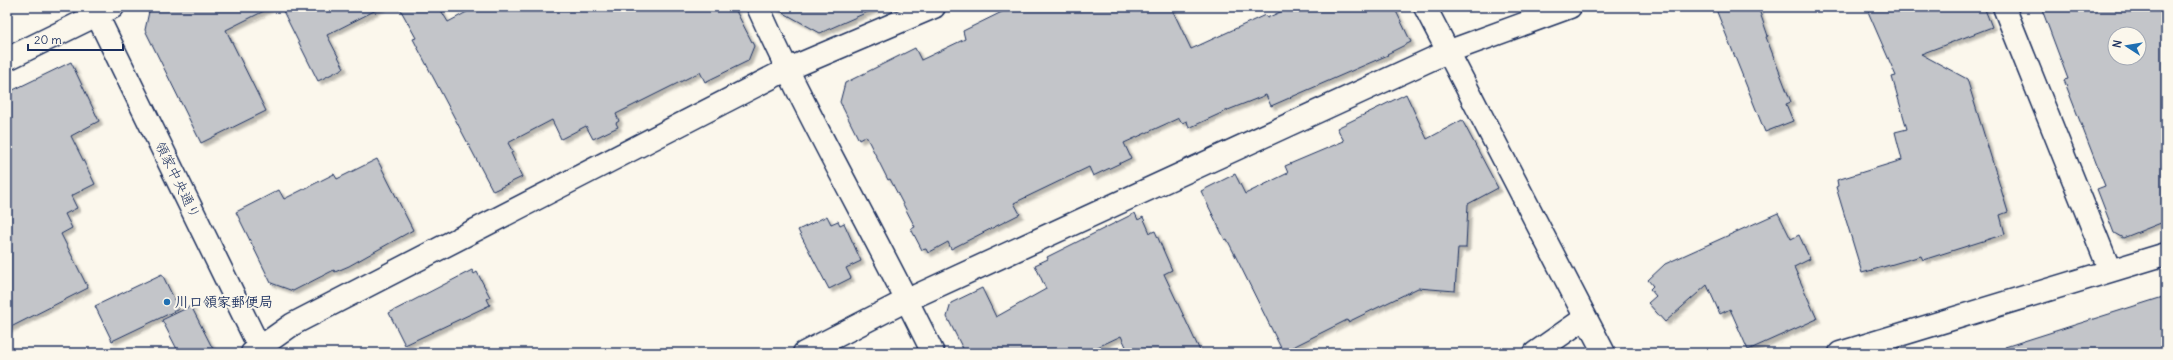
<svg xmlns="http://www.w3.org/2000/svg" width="2173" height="360" font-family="Delius,'Klee One',sans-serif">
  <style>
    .building { fill: #c3c5c9; stroke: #1b2f5e; fill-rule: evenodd; filter: url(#shadow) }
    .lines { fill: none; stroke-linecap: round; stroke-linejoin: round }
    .minor-casing { stroke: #1b2f5e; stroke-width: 25 }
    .minor { stroke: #fbf7ec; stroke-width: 22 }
    .poi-dot { fill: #1f6fb2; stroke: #fbf7ec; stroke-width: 1.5 }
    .labels { text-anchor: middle; stroke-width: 4; stroke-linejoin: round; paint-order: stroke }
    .street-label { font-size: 14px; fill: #1b2f5e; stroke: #fbf7ec }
    .poi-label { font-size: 14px; font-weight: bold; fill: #1b2f5e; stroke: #fbf7ec; text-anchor: start }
  </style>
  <defs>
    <filter id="shadow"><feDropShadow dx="3.5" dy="3.5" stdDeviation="1" flood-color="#0004"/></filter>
  </defs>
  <rect width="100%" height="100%" fill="#fbf7ec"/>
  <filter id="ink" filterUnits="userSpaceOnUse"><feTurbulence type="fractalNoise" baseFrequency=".025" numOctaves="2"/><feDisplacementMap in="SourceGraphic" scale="8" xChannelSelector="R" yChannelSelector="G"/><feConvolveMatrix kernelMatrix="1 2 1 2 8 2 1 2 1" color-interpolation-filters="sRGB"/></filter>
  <g filter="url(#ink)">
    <!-- building -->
    <path class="building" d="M 150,7 L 272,7 L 226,30 L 266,111 L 201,143 L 145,30 Z
      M 281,7 L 382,7 L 327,35 L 344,68 L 318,81 Z
      M 399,7 L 439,7 L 448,22 L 476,7 L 734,7 L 754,46 L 748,61 L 705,82 L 700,72 L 616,114 L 619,121 L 616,123 L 618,127 L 593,139 L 586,126 L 561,139 L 552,120 L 508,143 L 513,152 L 511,153 L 522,177 L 493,191 L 413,39 L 416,38 Z
      M 773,7 L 879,7 L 820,33 Z
      M 1012,7 L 1171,7 L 1191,49 L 1265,15 L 1267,18 L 1291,7 L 1394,7 L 1411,42 L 1387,54 L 1388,55 L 1271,106 L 1266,95 L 1228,110 L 1189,128 L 1187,121 L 1182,123 L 1179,118 L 1124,143 L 1131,158 L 1093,176 L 1089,167 L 1014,203 L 1020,214 L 951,249 L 948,242 L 928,253 L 926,249 L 922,250 L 911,229 L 915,227 L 890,179 L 888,180 L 866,136 L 859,140 L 840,102 L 845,83 L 915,48 L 921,60 L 965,39 L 963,31 Z
      M 1715,7 L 1758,7 L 1768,36 L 1766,37 L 1791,102 L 1786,104 L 1793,121 L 1765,132 Z
      M 1866,7 L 1984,7 L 1992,27 L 1921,54 L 1967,79 L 2008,212 L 2000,215 L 2005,234 L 1923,260 L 1921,256 L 1862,273 L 1836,187 L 1838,186 L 1837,180 L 1902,160 L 1895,132 L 1907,129 L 1892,77 L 1896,76 Z
      M 2041,7 L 2166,7 L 2166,221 L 2123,238 L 2114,233 L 2097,189 L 2105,186 L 2064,80 L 2068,79 ZM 2115,34 L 2139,34 L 2139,58 L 2115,58 Z
      M 71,62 L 99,121 L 71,136 L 95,184 L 71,196 L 77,208 L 65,214 L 72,228 L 61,234 L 88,288 L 7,329 L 7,93 Z
      M 1406,94 L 1427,139 L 1462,120 L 1498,188 L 1468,204 L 1466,248 L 1458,248 L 1455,291 L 1418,288 L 1348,322 L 1347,320 L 1283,352 L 1227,239 L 1225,240 L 1201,191 L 1235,174 L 1245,194 L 1288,173 L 1285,166 L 1344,141 L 1337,128 Z
      M 377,159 L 413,230 L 349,266 L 335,272 L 334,270 L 293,291 L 271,283 L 236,212 L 279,190 L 284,199 L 334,174 L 337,179 Z
      M 1135,213 L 1138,220 L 1143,217 L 1150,233 L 1155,231 L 1172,270 L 1164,274 L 1201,353 L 1129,353 L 1121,336 L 1085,353 L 965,353 L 947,317 L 951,303 L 982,288 L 996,317 L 1046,289 L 1035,265 L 1048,259 L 1047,257 Z
      M 1778,213 L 1791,239 L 1799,235 L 1810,259 L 1794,267 L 1817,319 L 1748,350 L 1730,309 L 1720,314 L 1707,285 L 1665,322 L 1648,303 L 1656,296 L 1650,289 L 1653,286 L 1648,280 L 1665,264 Z
      M 827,216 L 831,224 L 838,221 L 840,225 L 844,223 L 861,261 L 846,268 L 851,278 L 829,289 L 798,230 Z
      M 472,270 L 474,274 L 477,272 L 490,297 L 487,299 L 490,305 L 405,345 L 389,313 Z
      M 162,274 L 179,309 L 112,341 L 95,306 Z
      M 2166,296 L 2166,353 L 2006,353 L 2005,347 Z
      M 191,306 L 215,353 L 179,353 L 162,320 Z"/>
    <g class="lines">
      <defs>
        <path id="minor" d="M 93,7 L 262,353
          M 758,7 C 811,125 877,237 933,353
          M 1425,7 L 1604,353
          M 2004,7 L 2110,271
          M 7,59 L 113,7
          M 252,353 L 293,324 L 786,70 L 934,7
          M 804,353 L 907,300 L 1447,52 L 1570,7
          M 1535,353 L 1585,318
          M 1840,353 L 2166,254"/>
      </defs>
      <!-- minor casing -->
      <use href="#minor" class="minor-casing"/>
      <!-- minor -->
      <use href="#minor" class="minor"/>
    </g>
  </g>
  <!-- markers -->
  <circle class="poi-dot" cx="167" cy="302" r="4"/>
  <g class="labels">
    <!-- street labels -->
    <g class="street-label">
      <text transform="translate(178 180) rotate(64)" y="5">領家中央通り</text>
    </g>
    <!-- poi labels -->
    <g class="poi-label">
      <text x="175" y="307">川口領家郵便局</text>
    </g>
  </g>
  <!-- margin -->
  <rect width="2173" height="360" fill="none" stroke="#fbf7ec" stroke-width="24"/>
  <rect x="12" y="12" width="2149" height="336" fill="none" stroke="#1b2f5e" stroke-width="1.5" filter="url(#ink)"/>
  <!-- north arrow -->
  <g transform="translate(2127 46) rotate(282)"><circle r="19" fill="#fbf7ec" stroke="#a1a7b3"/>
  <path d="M0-3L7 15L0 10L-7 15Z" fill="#1f6fb2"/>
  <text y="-6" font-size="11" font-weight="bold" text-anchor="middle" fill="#1b2f5e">N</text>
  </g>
  <!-- scale -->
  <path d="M28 44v6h95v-6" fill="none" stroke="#1b2f5e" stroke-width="2"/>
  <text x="34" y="44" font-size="12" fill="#1b2f5e" stroke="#fbf7ec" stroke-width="3" paint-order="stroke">20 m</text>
</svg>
